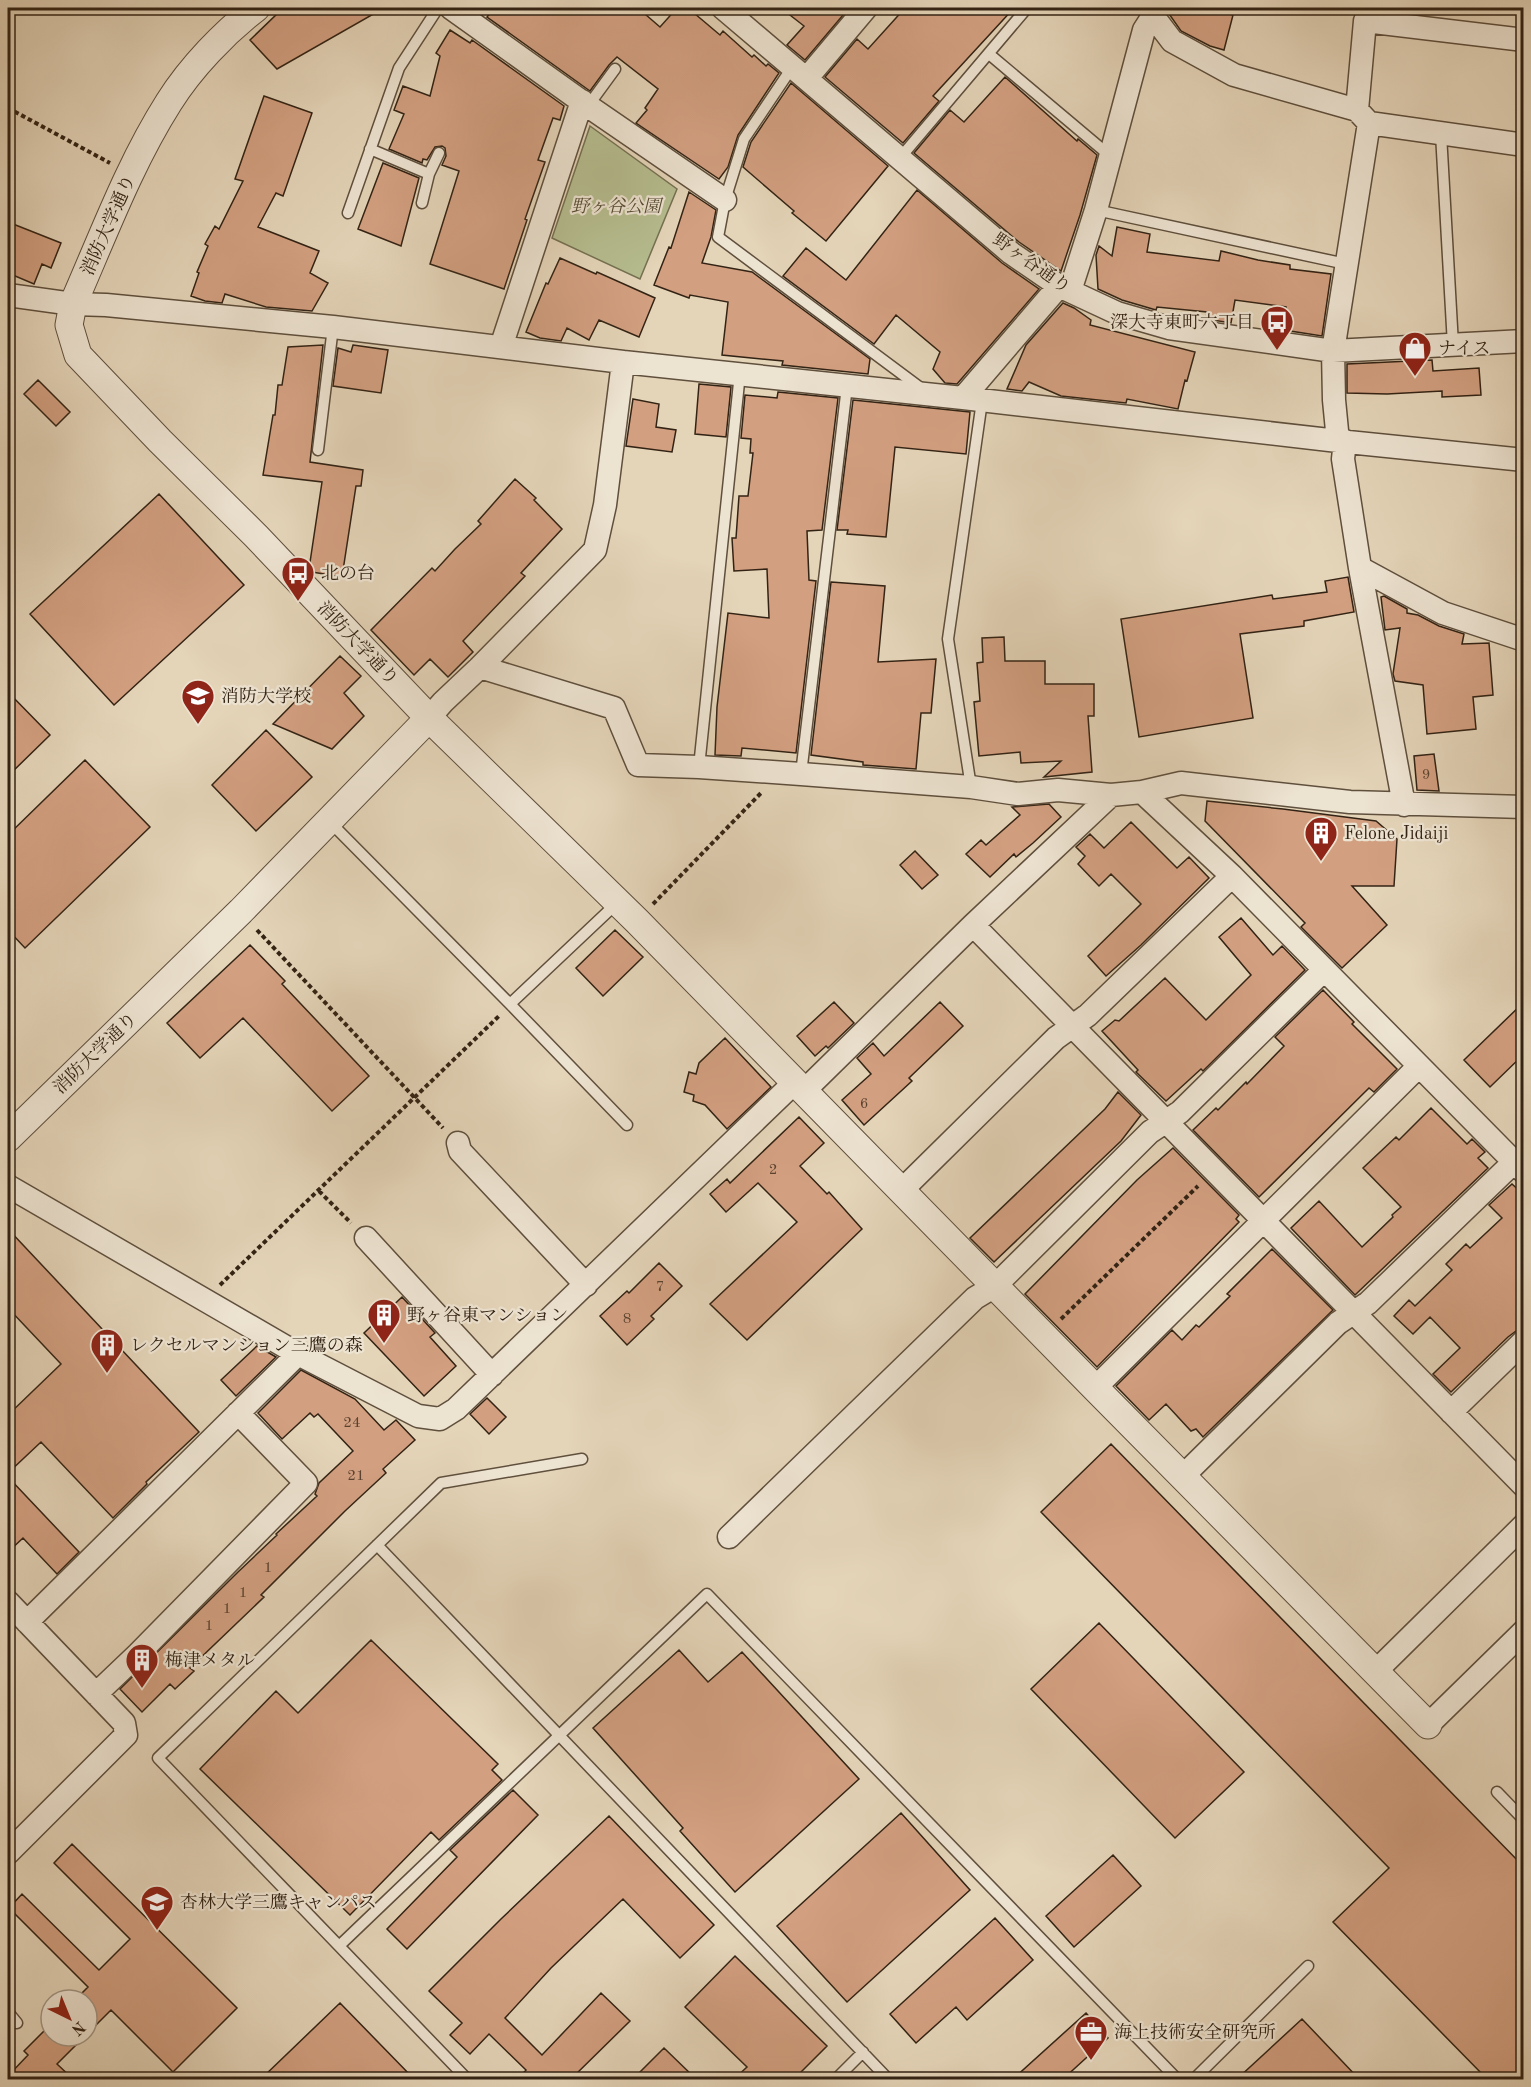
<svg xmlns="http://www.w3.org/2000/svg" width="1531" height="2087" font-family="'Old Standard TT','Noto Serif JP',serif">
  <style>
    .green { fill: #b5bc8e; stroke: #747051; stroke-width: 1.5 }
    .building { fill: #d29f80; stroke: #332314; stroke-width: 1.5 }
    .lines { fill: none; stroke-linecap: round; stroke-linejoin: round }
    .service-casing { stroke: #5f4f3d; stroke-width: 13 }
    .minor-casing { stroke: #5f4f3d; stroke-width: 25 }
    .tertiary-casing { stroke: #5f4f3d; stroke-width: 29 }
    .path { stroke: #332314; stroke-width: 4; stroke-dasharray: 4.5 3; stroke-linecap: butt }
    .service { stroke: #ede3d1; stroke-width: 10 }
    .minor { stroke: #ede3d1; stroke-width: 22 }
    .tertiary { stroke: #ede3d1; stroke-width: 27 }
    .labels { text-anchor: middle; stroke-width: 4.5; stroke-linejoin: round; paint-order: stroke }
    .number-label { font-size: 15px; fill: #5b422f }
    .park-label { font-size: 18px; font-style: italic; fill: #544932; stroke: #ede3d1 }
    .street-label { font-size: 18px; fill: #332314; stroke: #ede3d1 }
    .poi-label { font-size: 18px; fill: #332314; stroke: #ede3d1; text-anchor: start }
  </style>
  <rect width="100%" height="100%" fill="#e4d4b8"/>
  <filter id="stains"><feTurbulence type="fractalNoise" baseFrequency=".00333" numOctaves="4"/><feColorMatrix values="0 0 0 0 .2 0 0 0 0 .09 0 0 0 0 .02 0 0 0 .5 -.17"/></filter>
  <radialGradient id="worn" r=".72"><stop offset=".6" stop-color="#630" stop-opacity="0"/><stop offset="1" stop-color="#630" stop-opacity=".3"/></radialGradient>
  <!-- green -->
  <path class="green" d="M 590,126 L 677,189 L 640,279 L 552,238 Z"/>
  <!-- building -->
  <path class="building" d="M 290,8 L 384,8 L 277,69 L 250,40 L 277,14 Z
    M 494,8 L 638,8 L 660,27 L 677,8 L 688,8 L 720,35 L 723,31 L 752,57 L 754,55 L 766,66 L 768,64 L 779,73 L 738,135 L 728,167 L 719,179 L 636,123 L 647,110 L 645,108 L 658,89 L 617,57 L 609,65 L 590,91 L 487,17 Z
    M 781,8 L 849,8 L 805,60 L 787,45 L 804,26 Z
    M 905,8 L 1014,8 L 933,96 L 939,101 L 903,143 L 825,77 L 857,39 L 868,49 Z
    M 1167,8 L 1206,8 L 1233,15 L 1224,50 L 1210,46 L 1181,31 L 1167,11 Z
    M 450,30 L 470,43 L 472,40 L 564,106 L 560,120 L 553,118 L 538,160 L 545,162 L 525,219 L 527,220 L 504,289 L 430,264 L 459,171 L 442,165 L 446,156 L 445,148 L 442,146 L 435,147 L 427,160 L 423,159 L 422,163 L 389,149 L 404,114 L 394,110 L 403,86 L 430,96 L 440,56 L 436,53 Z
    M 1005,77 L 1077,141 L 1078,139 L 1097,155 L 1080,215 L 1061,271 L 1019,242 L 914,153 L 950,110 L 964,122 Z
    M 791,83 L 888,166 L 826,241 L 792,213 L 794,211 L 743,167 L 751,142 Z
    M 264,96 L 312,113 L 283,196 L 276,193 L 258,227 L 319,251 L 310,273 L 328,283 L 312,311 L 266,307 L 225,294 L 222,303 L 205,301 L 191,296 L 199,273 L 197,272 L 208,246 L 205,244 L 215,226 L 219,229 L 243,181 L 235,179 Z
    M 383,163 L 419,178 L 401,246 L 358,229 Z
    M 917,190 L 1002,263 L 1039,289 L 957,384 L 945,383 L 933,369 L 940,352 L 896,315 L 874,344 L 783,276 L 806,248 L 846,280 Z
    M 689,192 L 716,210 L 711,237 L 702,263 L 752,272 L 870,359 L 868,374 L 782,365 L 783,361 L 722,355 L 728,302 L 690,295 L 689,298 L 654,285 L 669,247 L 671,248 Z
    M 8,222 L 61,243 L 51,268 L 42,264 L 34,284 L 8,273 Z
    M 1117,227 L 1150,234 L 1147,252 L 1219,261 L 1221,251 L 1258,260 L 1290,265 L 1290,269 L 1331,274 L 1322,336 L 1284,330 L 1286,307 L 1235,300 L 1231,323 L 1206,319 L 1207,312 L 1157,307 L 1156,310 L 1122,300 L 1098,289 L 1096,255 L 1099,246 L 1112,256 Z
    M 560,258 L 596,274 L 597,272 L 655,298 L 639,337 L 599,320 L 589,340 L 567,328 L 561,341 L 540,338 L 526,332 L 546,283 L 548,284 Z
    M 1063,303 L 1074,308 L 1091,320 L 1090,325 L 1195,352 L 1187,381 L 1185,380 L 1178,409 L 1127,399 L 1126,403 L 1061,396 L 1029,382 L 1022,391 L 1007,389 L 1026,345 Z
    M 323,345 L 310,462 L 363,470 L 361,486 L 356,486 L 342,577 L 312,572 L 309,569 L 322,482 L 263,475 L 273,415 L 275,415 L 278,385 L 282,385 L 288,347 Z
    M 353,345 L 388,350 L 381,393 L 333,386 L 338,348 L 351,352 Z
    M 1432,360 L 1433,371 L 1479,368 L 1481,395 L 1442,397 L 1442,391 L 1387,394 L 1347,393 L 1347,364 Z
    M 38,380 L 70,412 L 56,426 L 24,394 Z
    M 699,384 L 731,387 L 726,437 L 695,434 Z
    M 778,392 L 838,398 L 822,530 L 807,531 L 809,580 L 816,581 L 796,753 L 742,748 L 741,756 L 715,755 L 717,707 L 728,613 L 769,618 L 767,569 L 734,571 L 732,538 L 736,538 L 739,496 L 748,496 L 753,453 L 750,453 L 751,439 L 741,438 L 745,395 L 777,398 Z
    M 633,399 L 659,404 L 656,427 L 676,430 L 672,452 L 626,446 Z
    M 853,400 L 970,412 L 966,454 L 895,447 L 886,537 L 847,534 L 848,530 L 837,530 Z
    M 515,479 L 536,498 L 534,500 L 562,529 L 521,573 L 525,576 L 463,641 L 473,652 L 448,677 L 430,659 L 414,675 L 371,630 L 432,568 L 435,571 L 455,549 L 481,524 L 478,521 Z
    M 159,494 L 244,585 L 114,705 L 30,614 Z
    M 1348,577 L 1354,612 L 1304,621 L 1304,626 L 1240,634 L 1253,718 L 1139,737 L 1121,619 L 1272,595 L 1273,599 L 1327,592 L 1325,581 Z
    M 831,582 L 885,586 L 878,662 L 936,659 L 931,713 L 921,713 L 916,769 L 863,765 L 863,762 L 811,755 Z
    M 1384,596 L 1407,609 L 1407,613 L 1418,615 L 1439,626 L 1464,634 L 1462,644 L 1489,643 L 1493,695 L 1473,697 L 1476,729 L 1427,734 L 1423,685 L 1395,681 L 1393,674 L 1400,628 L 1385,630 L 1381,597 Z
    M 1004,637 L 1005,661 L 1045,661 L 1045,684 L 1094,684 L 1094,716 L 1088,716 L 1092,772 L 1044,777 L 1061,761 L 1021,763 L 1020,752 L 979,756 L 974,702 L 980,701 L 977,663 L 983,662 L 982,638 Z
    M 340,656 L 361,676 L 344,693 L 364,716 L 332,749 L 273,724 Z
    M 8,692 L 50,735 L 8,776 Z
    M 266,730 L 312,777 L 256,831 L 212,785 Z
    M 1434,754 L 1439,791 L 1417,790 L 1414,756 Z
    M 85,760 L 150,827 L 25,948 L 8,930 L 8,835 Z
    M 1207,801 L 1283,809 L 1376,821 L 1397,839 L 1394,886 L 1352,886 L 1387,925 L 1342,968 L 1301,927 L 1305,923 L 1205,821 Z
    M 1049,804 L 1061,817 L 1033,843 L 1016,857 L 1014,854 L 990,877 L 966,854 L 981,840 L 986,845 L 1020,815 L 1012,807 Z
    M 1131,822 L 1177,868 L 1189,857 L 1209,878 L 1141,945 L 1106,976 L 1088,956 L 1141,904 L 1111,874 L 1099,886 L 1078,864 L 1085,856 L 1076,847 L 1090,834 L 1104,848 Z
    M 915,851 L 938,875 L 922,889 L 900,865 Z
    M 1241,918 L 1273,955 L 1282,946 L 1305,970 L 1203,1071 L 1201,1069 L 1166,1101 L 1136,1072 L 1138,1070 L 1102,1031 L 1115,1020 L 1119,1021 L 1165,978 L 1206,1020 L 1251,975 L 1219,937 Z
    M 615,930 L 643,957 L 603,996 L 576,968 Z
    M 250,945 L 285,981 L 282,984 L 369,1076 L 332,1111 L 243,1018 L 200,1058 L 167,1023 Z
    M 1323,990 L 1354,1022 L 1352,1024 L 1397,1069 L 1374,1092 L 1369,1088 L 1259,1197 L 1193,1130 L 1216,1108 L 1218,1110 L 1246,1082 L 1247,1084 L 1284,1046 L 1275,1037 Z
    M 834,1002 L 854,1023 L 828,1048 L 826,1046 L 815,1056 L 797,1036 Z
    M 940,1002 L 963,1026 L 909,1078 L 912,1081 L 864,1125 L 842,1100 L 871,1074 L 857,1058 L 873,1043 L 884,1056 Z
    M 1524,1002 L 1524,1054 L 1490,1087 L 1464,1060 Z
    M 725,1038 L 771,1087 L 727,1129 L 705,1105 L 693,1101 L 694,1095 L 684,1092 L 689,1072 L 696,1074 L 699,1063 Z
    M 1118,1092 L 1141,1115 L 1121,1141 L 994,1262 L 970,1238 L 1105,1109 Z
    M 1431,1108 L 1467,1144 L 1472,1139 L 1485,1152 L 1478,1158 L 1488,1168 L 1355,1295 L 1291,1228 L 1319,1201 L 1362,1247 L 1393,1217 L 1392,1215 L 1401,1207 L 1363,1168 L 1396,1137 L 1399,1140 Z
    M 799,1117 L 824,1143 L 800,1166 L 827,1194 L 829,1192 L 862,1229 L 747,1340 L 710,1304 L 797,1222 L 758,1183 L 726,1212 L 710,1194 L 727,1179 L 730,1183 Z
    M 1173,1148 L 1239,1215 L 1236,1219 L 1239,1222 L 1097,1367 L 1025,1294 L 1137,1180 Z
    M 1512,1184 L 1524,1195 L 1524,1325 L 1508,1337 L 1451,1392 L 1433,1374 L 1460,1348 L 1430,1317 L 1413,1334 L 1394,1316 L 1409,1300 L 1415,1306 L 1452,1270 L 1446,1264 L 1466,1244 L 1470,1248 L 1502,1218 L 1489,1205 Z
    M 8,1229 L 199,1432 L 146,1482 L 147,1484 L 113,1518 L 41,1442 L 8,1473 L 8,1415 L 61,1364 L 8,1308 Z
    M 1272,1249 L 1333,1310 L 1203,1437 L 1196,1429 L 1191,1431 L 1166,1404 L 1149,1420 L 1116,1386 L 1172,1330 L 1182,1340 L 1196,1325 L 1199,1327 L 1230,1296 L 1227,1294 Z
    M 659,1263 L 682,1286 L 651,1316 L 654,1319 L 627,1345 L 600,1316 L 627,1291 L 629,1293 Z
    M 402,1297 L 435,1333 L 430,1337 L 456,1366 L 424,1396 L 364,1333 Z
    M 257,1346 L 276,1357 L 236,1396 L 221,1380 Z
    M 301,1370 L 355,1399 L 384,1430 L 396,1420 L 415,1440 L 383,1469 L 386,1473 L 345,1511 L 261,1595 L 264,1597 L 190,1668 L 194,1671 L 175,1689 L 170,1684 L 142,1712 L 120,1689 L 238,1572 L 277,1535 L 276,1534 L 317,1496 L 315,1494 L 319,1483 L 353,1451 L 318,1414 L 314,1417 L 310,1413 L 282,1439 L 258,1413 Z
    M 487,1398 L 506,1417 L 489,1434 L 470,1414 Z
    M 1111,1444 L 1524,1867 L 1524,2079 L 1487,2079 L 1333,1922 L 1389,1868 L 1041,1512 Z
    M 8,1477 L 79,1552 L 57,1574 L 23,1538 L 8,1552 Z
    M 1099,1623 L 1244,1772 L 1175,1838 L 1031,1689 Z
    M 371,1640 L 498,1764 L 492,1770 L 502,1780 L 439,1840 L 431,1832 L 350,1915 L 200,1769 L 276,1691 L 298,1713 Z
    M 679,1650 L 708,1682 L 742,1652 L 859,1779 L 735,1892 L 680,1831 L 683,1828 L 593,1728 Z
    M 513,1790 L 538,1815 L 407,1949 L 387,1929 L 457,1857 L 450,1850 Z
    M 901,1813 L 970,1890 L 847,2002 L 777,1926 Z
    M 609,1816 L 714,1925 L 680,1958 L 623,1899 L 551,1968 L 505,2018 L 542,2055 L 601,1993 L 630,2021 L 571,2079 L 518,2079 L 526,2070 L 489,2034 L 470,2054 L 450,2035 L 462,2023 L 429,1991 L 501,1919 Z
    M 72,1844 L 237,2008 L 173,2072 L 111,2010 L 87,2034 L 87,2000 L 75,2000 L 88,1987 L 9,1908 L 22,1894 L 99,1970 L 130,1939 L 54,1863 Z
    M 1113,1855 L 1141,1886 L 1074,1947 L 1046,1916 Z
    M 995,1918 L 1033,1960 L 967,2020 L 956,2007 L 916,2043 L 890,2014 Z
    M 735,1956 L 827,2046 L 794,2079 L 734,2079 L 747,2067 L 685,2007 Z
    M 340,2003 L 414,2079 L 261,2079 Z
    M 1086,2013 L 1108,2038 L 1063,2079 L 1013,2079 Z
    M 1302,2019 L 1359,2079 L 1237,2079 Z
    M 51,2024 L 51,2036 L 85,2036 L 57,2064 L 73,2079 L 8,2079 L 8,2076 L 28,2055 L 24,2051 Z
    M 664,2048 L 696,2079 L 633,2079 Z"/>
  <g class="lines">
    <defs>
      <path id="service" d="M 989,54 L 1109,155
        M 793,66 L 744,139 L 725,200 L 718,237 L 922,389
        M 588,106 L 615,69
        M 1441,134 L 1453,345
        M 370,149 L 429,174
        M 900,158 L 1027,8
        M 422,203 L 429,174 L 439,153
        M 1096,210 L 1346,264
        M 348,213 L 399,68 L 438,8
        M 318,450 L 333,327
        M 699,767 L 740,373
        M 801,774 L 847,386
        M 971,787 L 948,639 L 982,401
        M 329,821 L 510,1004 L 627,1125
        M 510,1004 L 617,903
        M 377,1545 L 889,2080
        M 1497,1792 L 1524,1820
        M 339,1946 L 707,1594 L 1178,2080
        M 8,2012 L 17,2023
        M 468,2080 L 158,1758 L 441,1483 L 582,1459
        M 835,2080 L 863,2052
        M 1193,2080 L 1308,1966"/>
      <path id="minor" d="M 451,8 L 588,106 L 725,200
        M 723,8 L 1011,253 L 1059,286 L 1117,313 L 1169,328 L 1333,351 L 1524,341
        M 1153,8 L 1153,16 L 1172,41 L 1234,75 L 1357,110 L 1369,123 L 1524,145
        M 807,78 L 866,8
        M 1357,110 L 1365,21 L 1524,40
        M 1070,291 L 1096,210 L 1144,30 L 1153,16
        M 8,295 L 73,304 L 106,305 L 333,327 L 623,362 L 963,398 L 1338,441 L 1524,460
        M 501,347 L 582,101
        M 963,398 L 1059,286
        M 1338,441 L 1334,400 L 1333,351 L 1369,123
        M 1345,441 L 1343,459 L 1360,568 L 1404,805
        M 1360,568 L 1443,613 L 1524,640
        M 480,667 L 614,708 L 638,765 L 699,767 L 801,774 L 971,787 L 1018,794 L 1058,790 L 1111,795 L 1142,792 L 1181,783 L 1350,802 L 1524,807
        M 429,718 L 443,702 L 480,667 L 595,550 L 605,505 L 623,362
        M 1142,792 L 1232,876 L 1524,1172
        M 973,925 L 1524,1486
        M 804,1091 L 973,925 L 1111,795
        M 458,1143 L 460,1151 L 586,1285
        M 8,1186 L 298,1354 L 418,1416 L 440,1419 L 456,1409 L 795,1082
        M 902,1190 L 1056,1038 L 1088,1015 L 1232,876
        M 366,1238 L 492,1375
        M 1095,1388 L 1419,1066
        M 1451,1412 L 1524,1341
        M 1183,1476 L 1338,1323 L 1368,1303 L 1514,1162
        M 729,1537 L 975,1298 L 995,1286 L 1150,1132 L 1180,1112 L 1324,970
        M 8,1602 L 124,1723 L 126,1735 L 8,1853
        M 27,1622 L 298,1354
        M 1376,1671 L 1524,1525
        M 96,1694 L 138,1654 L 306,1483 L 238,1413
        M 1428,1725 L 1524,1631"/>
      <path id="tertiary" d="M 256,8 C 224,33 191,67 169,102 C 129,165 103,236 73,304 L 69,325 L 78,355 L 160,441 L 256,536 L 429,718 L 637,921 L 1095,1388 L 1428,1725
        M 8,1138 L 241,911 L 429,718"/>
    </defs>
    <!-- service casing -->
    <use href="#service" class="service-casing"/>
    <!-- minor casing -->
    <use href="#minor" class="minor-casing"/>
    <!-- tertiary casing -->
    <use href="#tertiary" class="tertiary-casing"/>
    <!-- path -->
    <path class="path" d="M 8,108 L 110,163
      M 653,904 L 761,793
      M 257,930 L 443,1128
      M 319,1191 L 351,1223
      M 220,1285 L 500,1015
      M 1061,1319 L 1198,1186"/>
    <!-- service -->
    <use href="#service" class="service"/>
    <!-- minor -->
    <use href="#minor" class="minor"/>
    <!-- tertiary -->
    <use href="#tertiary" class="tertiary"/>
  </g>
  <!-- icons -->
  <defs>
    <symbol id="bus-pin" viewBox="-11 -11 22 30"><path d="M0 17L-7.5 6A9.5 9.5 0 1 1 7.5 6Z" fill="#8f2418" stroke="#ede3d1"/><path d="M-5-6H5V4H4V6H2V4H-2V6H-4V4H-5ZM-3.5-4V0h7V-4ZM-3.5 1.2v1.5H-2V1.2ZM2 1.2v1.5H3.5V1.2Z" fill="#fff"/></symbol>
    <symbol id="shop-pin" viewBox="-11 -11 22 30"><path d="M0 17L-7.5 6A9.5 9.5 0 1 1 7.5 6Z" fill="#8f2418" stroke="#ede3d1"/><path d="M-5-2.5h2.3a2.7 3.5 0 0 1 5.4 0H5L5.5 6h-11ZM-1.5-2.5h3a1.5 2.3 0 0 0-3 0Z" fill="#fff"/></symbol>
    <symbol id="school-pin" viewBox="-11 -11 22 30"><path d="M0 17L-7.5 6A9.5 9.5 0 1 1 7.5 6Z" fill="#8f2418" stroke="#ede3d1"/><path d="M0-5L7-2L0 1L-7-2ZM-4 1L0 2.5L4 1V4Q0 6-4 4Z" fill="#fff"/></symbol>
    <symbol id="building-pin" viewBox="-11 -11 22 30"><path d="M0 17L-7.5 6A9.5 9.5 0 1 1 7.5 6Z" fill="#8f2418" stroke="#ede3d1"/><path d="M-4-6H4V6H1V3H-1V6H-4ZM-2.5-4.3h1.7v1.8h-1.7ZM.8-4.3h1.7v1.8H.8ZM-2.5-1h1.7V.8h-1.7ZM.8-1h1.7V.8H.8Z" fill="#fff"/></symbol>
    <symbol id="university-pin" viewBox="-11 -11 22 30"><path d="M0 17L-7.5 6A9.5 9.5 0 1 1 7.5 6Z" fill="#8f2418" stroke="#ede3d1"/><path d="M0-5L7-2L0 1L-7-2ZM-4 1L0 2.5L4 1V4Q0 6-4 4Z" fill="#fff"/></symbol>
    <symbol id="office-pin" viewBox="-11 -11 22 30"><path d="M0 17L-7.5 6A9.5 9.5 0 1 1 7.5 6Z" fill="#8f2418" stroke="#ede3d1"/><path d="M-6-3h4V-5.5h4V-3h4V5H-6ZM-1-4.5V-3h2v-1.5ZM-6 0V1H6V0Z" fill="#fff"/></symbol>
  </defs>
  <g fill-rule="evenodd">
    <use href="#bus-pin" x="1258" y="303" width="38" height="52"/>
    <use href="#shop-pin" x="1396" y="329" width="38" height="52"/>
    <use href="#bus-pin" x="279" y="554" width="38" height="52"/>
    <use href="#school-pin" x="179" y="677" width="38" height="52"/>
    <use href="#building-pin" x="1302" y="814" width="38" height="52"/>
    <use href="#building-pin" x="365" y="1296" width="38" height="52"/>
    <use href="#building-pin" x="88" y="1326" width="38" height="52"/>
    <use href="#building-pin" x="123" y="1641" width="38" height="52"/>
    <use href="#university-pin" x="138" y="1883" width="38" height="52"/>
    <use href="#office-pin" x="1072" y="2013" width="38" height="52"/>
  </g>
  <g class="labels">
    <!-- number labels -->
    <g class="number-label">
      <text x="1426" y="779">9</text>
      <text x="864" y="1108">6</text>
      <text x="773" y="1174">2</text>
      <text x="660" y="1291">7</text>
      <text x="627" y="1323">8</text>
      <text x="352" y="1427">24</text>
      <text x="356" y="1480">21</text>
      <text x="268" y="1572">1</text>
      <text x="243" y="1597">1</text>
      <text x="227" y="1613">1</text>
      <text x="209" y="1630">1</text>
    </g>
    <!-- park labels -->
    <g class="park-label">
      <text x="616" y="212">野ヶ谷公園</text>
    </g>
    <!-- street labels -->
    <g class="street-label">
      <text transform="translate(108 225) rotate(-66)" y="6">消防大学通り</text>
      <text transform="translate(1032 263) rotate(35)" y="6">野ヶ谷通り</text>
      <text transform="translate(358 643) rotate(46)" y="6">消防大学通り</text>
      <text transform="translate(95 1053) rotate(-44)" y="6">消防大学通り</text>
    </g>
    <!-- poi labels -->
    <g class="poi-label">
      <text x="1254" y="328" text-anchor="end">深大寺東町六丁目</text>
      <text x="1438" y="354">ナイス</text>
      <text x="321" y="579">北の台</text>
      <text x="221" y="702">消防大学校</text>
      <text x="1344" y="839">Felone Jidaiji</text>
      <text x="407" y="1321">野ヶ谷東マンション</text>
      <text x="130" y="1351">レクセルマンション三鷹の森</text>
      <text x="165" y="1666">梅津メタル</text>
      <text x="180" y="1908">杏林大学三鷹キャンパス</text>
      <text x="1114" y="2038">海上技術安全研究所</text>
    </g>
  </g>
  <!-- margin -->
  <rect width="1531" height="2087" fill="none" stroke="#e4d4b8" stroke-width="30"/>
  <rect x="9" y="9" width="1513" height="2069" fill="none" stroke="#332314" stroke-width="3"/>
  <rect x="15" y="15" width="1501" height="2057" fill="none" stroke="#332314" stroke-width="1.5"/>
  <!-- north arrow -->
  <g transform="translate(69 2018) rotate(137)"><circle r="28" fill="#ede3d1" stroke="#a39685" stroke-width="1.5"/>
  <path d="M0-4.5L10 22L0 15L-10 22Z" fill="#8f2418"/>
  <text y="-9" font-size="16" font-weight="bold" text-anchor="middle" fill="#332314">N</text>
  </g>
  <rect width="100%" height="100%" filter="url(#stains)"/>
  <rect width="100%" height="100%" fill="url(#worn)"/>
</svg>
